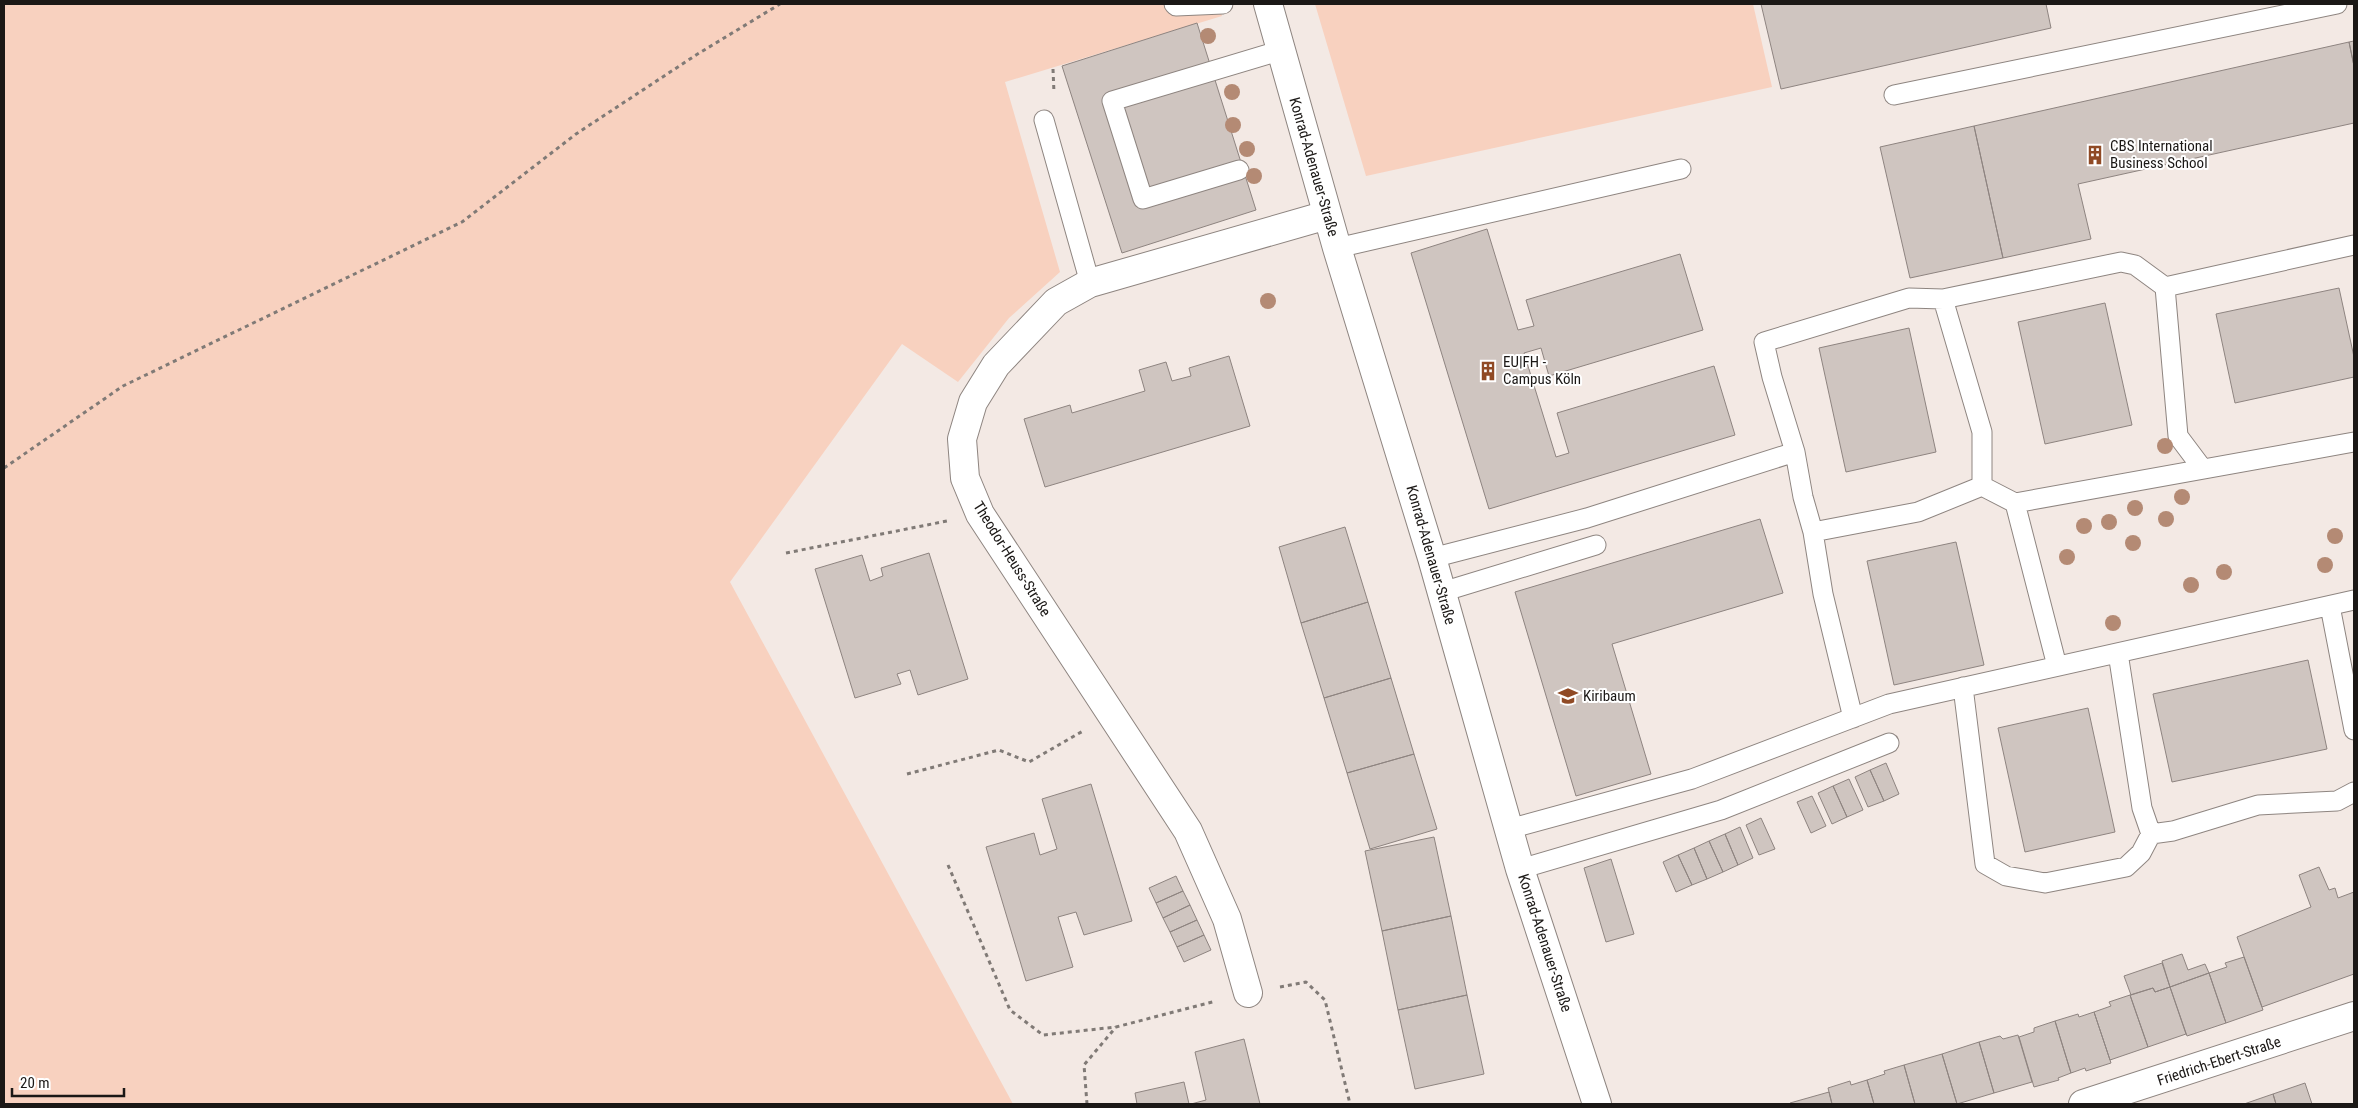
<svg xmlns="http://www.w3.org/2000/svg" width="2358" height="1108" font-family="'Roboto Condensed',sans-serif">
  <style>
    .green { fill: #f8d1bf }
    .building { fill: #cfc5c0; stroke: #8e8480 }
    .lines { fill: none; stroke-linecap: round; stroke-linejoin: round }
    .lane-casing { stroke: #8e8580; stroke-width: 21 }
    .street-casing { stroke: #8e8580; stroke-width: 30 }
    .secondary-casing { stroke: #8e8580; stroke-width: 30 }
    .path { stroke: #807a76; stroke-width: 3; stroke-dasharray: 4 4; stroke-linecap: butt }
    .lane { stroke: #fff; stroke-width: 19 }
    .street { stroke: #fff; stroke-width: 28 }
    .secondary { stroke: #fff; stroke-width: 28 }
    .tree { fill: #b48a74 }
    .labels { text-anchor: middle; stroke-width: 4; stroke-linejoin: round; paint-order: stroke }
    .poi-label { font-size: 15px; fill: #1b1816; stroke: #fff; text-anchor: start }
    .street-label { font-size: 15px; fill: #1b1816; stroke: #fff }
  </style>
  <rect width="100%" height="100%" fill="#f3e9e4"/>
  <!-- green -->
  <path class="green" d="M 4,4 L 1218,4 L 1222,16 L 1005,82 L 1060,272 L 1009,318 L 958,382 L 902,344 L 730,582 L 1013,1104 L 4,1104 Z
    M 1315,4 L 1753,4 L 1772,87 L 1366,176 Z"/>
  <!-- building -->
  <path class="building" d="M 1761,4 L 2046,4 L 2051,28 L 1781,89 Z
    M 1197,23 L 1256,210 L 1122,253 L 1062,66 Z
    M 2354,41 L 2354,66 L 2349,42 Z
    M 2349,42 L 2354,66 L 2354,123 L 2078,184 L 2091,239 L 2003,258 L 1974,126 Z
    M 1974,126 L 2003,258 L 1910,278 L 1880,147 Z
    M 1487,229 L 1518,330 L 1534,326 L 1526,300 L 1680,254 L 1703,330 L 1549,376 L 1541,348 L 1524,353 L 1556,457 L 1569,453 L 1557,413 L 1714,366 L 1735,435 L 1489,509 L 1411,253 Z
    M 2339,288 L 2354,357 L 2354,377 L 2235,403 L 2216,314 Z
    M 2105,303 L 2132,425 L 2045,444 L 2018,322 Z
    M 1909,328 L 1936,452 L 1846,472 L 1819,348 Z
    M 1229,356 L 1250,426 L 1045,487 L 1024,419 L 1070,405 L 1072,413 L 1145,391 L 1139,370 L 1166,362 L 1172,381 L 1191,376 L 1189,368 Z
    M 1760,519 L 1783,593 L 1612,644 L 1651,774 L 1576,796 L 1515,592 Z
    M 1345,527 L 1368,602 L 1301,623 L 1279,547 Z
    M 1956,542 L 1984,665 L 1894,685 L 1867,561 Z
    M 929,553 L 968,679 L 918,695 L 910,670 L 897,674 L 901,684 L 855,698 L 815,569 L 862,555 L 870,581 L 883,576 L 881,568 Z
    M 1368,602 L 1391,678 L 1324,698 L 1301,623 Z
    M 2308,660 L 2327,749 L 2172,782 L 2153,694 Z
    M 1391,678 L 1414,754 L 1347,773 L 1324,698 Z
    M 2088,708 L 2115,832 L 2025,852 L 1998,728 Z
    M 1414,754 L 1437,829 L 1370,849 L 1347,773 Z
    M 1886,763 L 1899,794 L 1884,801 L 1870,770 Z
    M 1870,770 L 1884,801 L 1868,807 L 1855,777 Z
    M 1849,779 L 1863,810 L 1847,817 L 1833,786 Z
    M 1091,784 L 1132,921 L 1084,935 L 1076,912 L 1058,917 L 1073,967 L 1026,981 L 986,847 L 1034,833 L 1040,855 L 1057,849 L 1042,799 Z
    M 1833,786 L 1847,817 L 1832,824 L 1818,793 Z
    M 1812,796 L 1826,826 L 1811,833 L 1797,802 Z
    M 1761,818 L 1775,849 L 1759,855 L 1746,825 Z
    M 1740,827 L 1753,858 L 1738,865 L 1725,834 Z
    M 1725,834 L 1738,865 L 1723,872 L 1709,841 Z
    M 1434,837 L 1451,916 L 1382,931 L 1365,851 Z
    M 1709,841 L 1723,872 L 1707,879 L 1694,848 Z
    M 1694,848 L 1707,879 L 1692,885 L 1678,855 Z
    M 1678,855 L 1692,885 L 1676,892 L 1663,862 Z
    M 1611,859 L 1634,934 L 1606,942 L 1584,868 Z
    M 2319,867 L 2329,890 L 2335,888 L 2338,898 L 2354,892 L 2354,974 L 2262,1007 L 2237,937 L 2311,907 L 2299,875 Z
    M 1176,876 L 1183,891 L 1156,903 L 1149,888 Z
    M 1183,891 L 1190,905 L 1163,918 L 1156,903 Z
    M 1190,905 L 1197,920 L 1170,932 L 1163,918 Z
    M 1451,916 L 1467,995 L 1398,1010 L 1382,931 Z
    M 1197,920 L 1204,935 L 1177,947 L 1170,932 Z
    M 1204,935 L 1211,950 L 1184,962 L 1177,947 Z
    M 2182,954 L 2188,970 L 2205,964 L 2209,973 L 2170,987 L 2162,961 Z
    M 2244,957 L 2263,1010 L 2226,1023 L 2209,973 L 2227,967 L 2225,963 Z
    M 2162,963 L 2170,987 L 2155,992 L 2153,988 L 2131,995 L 2124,976 Z
    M 2209,973 L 2226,1023 L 2187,1036 L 2170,987 Z
    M 2170,987 L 2186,1034 L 2148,1047 L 2130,995 L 2153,988 L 2155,992 Z
    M 1467,995 L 1484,1074 L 1415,1089 L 1398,1010 Z
    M 2130,995 L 2148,1047 L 2110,1060 L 2094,1012 L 2111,1006 L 2109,1002 Z
    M 2094,1012 L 2111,1063 L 2086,1071 L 2085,1068 L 2071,1073 L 2055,1021 L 2078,1014 L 2079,1017 Z
    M 2055,1021 L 2071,1073 L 2058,1078 L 2059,1080 L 2034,1087 L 2019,1037 L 2034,1032 L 2034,1028 Z
    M 2018,1035 L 2032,1082 L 1994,1093 L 1979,1042 L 2000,1036 L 2003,1039 Z
    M 1244,1039 L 1260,1104 L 1191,1104 L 1206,1100 L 1195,1052 Z
    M 1979,1042 L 1994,1093 L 1957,1104 L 1942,1054 Z
    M 1942,1054 L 1957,1104 L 1915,1104 L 1904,1065 Z
    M 1904,1065 L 1915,1104 L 1874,1104 L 1867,1080 L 1885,1074 L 1884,1071 Z
    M 1867,1080 L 1874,1104 L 1832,1104 L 1828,1088 L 1850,1081 L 1851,1085 Z
    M 1184,1082 L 1189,1104 L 1137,1104 L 1135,1093 Z
    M 2305,1083 L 2312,1104 L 2276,1104 L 2273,1094 Z
    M 1829,1092 L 1832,1104 L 1790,1104 L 1790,1103 Z
    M 2273,1094 L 2276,1104 L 2244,1104 Z"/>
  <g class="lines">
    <defs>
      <path id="lane" d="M 1174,4 L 1176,6 L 1223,4
        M 1894,95 L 2337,4
        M 1044,120 L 1090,283
        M 1239,170 L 1143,199 L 1112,101 L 1282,50
        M 1337,248 L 1681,169
        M 2165,287 L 2178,436 L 2202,468
        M 1982,486 L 2015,503 L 2354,442
        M 2015,503 L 2057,666
        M 1813,532 L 1918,512 L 1982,486 L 1982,432 L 1943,299
        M 1432,558 L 1587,518 L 1795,452
        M 1442,592 L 1596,545
        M 2330,606 L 2354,730
        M 2118,653 L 2142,808 L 2151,834
        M 1963,687 L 1985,864 L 2006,876 L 2045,883 L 2126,867 L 2141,853 L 2151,834 L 2173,831 L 2258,805 L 2337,801 L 2354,792
        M 1853,718 L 1823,594 L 1813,532 L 1803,497 L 1795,452 L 1772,377 L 1764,342 L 1909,298 L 1943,299 L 2121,262 L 2135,265 L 2165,287 L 2354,245
        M 1509,829 L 1692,779 L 1889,704 L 2354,600
        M 1520,869 L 1721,810 L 1889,743"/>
      <path id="street" d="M 1248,993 L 1227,919 L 1188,831 L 980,514 L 965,478 L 962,439 L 973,402 L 996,365 L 1056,302 L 1090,283 L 1327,215"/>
      <path id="secondary" d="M 1268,4 L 1337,248 L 1432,558 L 1520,869 L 1597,1104
        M 2083,1104 L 2354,1016"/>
    </defs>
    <!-- lane casing -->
    <use href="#lane" class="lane-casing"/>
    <!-- street casing -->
    <use href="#street" class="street-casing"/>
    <!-- secondary casing -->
    <use href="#secondary" class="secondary-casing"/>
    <!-- path -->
    <path class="path" d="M 1053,69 L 1054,93
      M 4,468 L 123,386 L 462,222 L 576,134 L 696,55 L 780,4
      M 786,553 L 947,521
      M 907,774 L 999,750 L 1029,762 L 1083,731
      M 948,865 L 1010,1010 L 1043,1035 L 1116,1027 L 1216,1001
      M 1280,987 L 1306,982 L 1325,1000 L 1350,1104
      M 1087,1104 L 1084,1065 L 1116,1027"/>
    <!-- lane -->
    <use href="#lane" class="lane"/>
    <!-- street -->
    <use href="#street" class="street"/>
    <!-- secondary -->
    <use href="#secondary" class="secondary"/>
  </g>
  <!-- trees -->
  <g class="tree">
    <circle cx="1208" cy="36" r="8"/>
    <circle cx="1232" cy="92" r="8"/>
    <circle cx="1233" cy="125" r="8"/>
    <circle cx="1247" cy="149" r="8"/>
    <circle cx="1254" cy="176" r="8"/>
    <circle cx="1268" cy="301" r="8"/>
    <circle cx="2165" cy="446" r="8"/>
    <circle cx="2182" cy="497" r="8"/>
    <circle cx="2135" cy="508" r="8"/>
    <circle cx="2166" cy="519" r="8"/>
    <circle cx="2109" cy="522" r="8"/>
    <circle cx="2084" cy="526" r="8"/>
    <circle cx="2335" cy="536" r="8"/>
    <circle cx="2133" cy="543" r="8"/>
    <circle cx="2067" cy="557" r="8"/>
    <circle cx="2325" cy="565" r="8"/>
    <circle cx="2224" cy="572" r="8"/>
    <circle cx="2191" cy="585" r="8"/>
    <circle cx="2113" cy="623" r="8"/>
  </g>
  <!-- icons -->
  <defs>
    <symbol id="building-bare" viewBox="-9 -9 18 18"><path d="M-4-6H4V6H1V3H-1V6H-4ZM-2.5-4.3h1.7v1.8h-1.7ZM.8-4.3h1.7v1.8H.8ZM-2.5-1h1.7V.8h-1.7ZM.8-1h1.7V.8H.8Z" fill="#904a25" stroke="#fff" stroke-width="2.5" paint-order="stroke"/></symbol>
    <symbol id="school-bare" viewBox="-9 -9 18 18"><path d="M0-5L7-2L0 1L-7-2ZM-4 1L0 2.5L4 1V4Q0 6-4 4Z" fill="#904a25" stroke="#fff" stroke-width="2.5" paint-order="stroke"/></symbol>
  </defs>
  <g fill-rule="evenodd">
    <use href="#building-bare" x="2081" y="141" width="28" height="28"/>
    <use href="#building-bare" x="1474" y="357" width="28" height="28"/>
    <use href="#school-bare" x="1554" y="682" width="28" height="28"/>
  </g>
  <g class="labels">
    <!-- poi labels -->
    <g class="poi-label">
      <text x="2110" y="151">CBS International<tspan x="2110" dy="17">Business School</tspan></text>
      <text x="1503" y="367">EU|FH -<tspan x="1503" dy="17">Campus Köln</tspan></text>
      <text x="1583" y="701">Kiribaum</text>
    </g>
    <!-- street labels -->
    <g class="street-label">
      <text transform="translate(1314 167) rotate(74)" y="5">Konrad-Adenauer-Straße</text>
      <text transform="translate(1431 555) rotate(74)" y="5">Konrad-Adenauer-Straße</text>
      <text transform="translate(1012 559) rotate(58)" y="5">Theodor-Heuss-Straße</text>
      <text transform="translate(1545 943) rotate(72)" y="5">Konrad-Adenauer-Straße</text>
      <text transform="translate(2219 1061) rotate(-18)" y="5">Friedrich-Ebert-Straße</text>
    </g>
  </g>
  <!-- border -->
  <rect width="2358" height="1108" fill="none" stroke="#1b1816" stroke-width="10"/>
  <!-- scale -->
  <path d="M12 1088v8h112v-8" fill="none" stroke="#1b1816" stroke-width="2.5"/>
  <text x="20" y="1088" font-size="15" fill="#1b1816" stroke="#ffffff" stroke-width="4" paint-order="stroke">20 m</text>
</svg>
